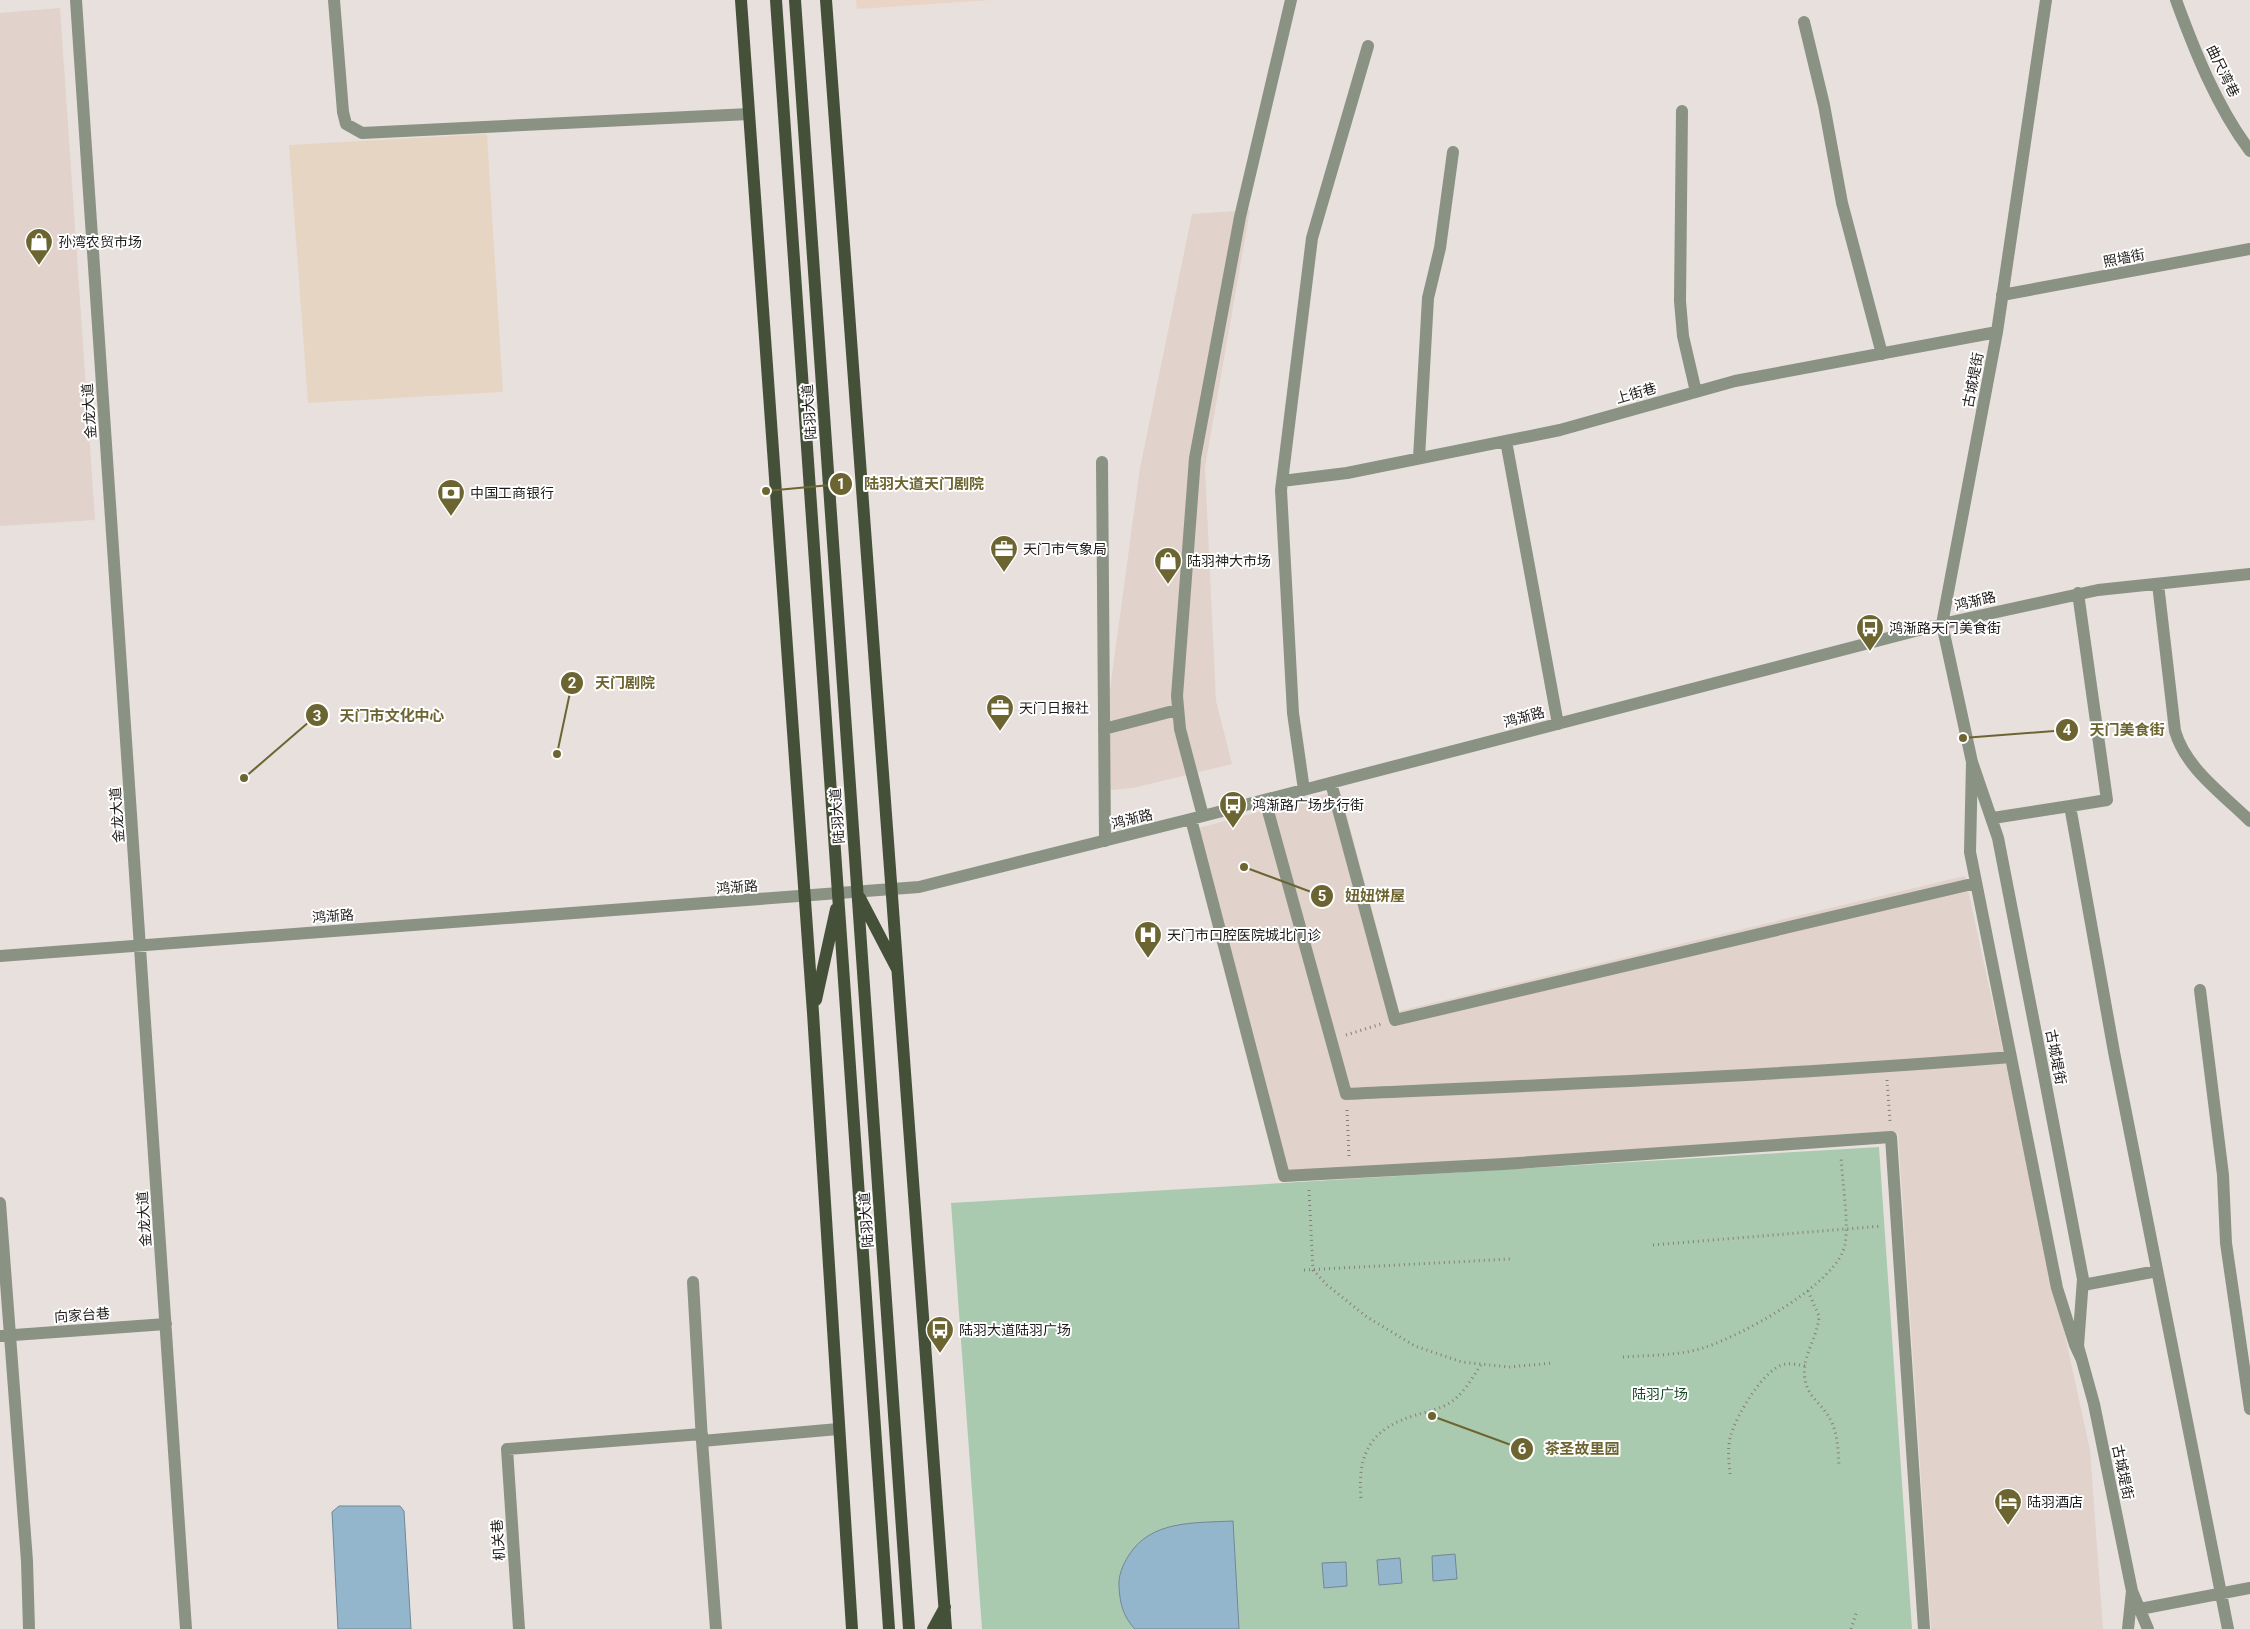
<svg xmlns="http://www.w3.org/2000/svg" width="2250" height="1629" font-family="Roboto,'Noto Sans SC',sans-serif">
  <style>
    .built { fill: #e1d2cb }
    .industrial { fill: #e7d5c4 }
    .medical { fill: #e9d4c6 }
    .green { fill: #aacab0 }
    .water { fill: #93b6cd; stroke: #708897 }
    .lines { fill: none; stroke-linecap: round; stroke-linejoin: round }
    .path { stroke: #847f7d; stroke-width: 3; stroke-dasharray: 1 4; stroke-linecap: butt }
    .minor { stroke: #8a9284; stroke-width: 12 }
    .major { stroke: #445138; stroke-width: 12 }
    .labels { text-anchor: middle; stroke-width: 4; stroke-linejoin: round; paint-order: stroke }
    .street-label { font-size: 14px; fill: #1e1b1a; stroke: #fff }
    .poi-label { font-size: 14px; fill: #1e1b1a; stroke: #fff; text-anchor: start }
    .park-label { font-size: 14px; fill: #154926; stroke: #fff }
    .leader { fill: none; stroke: #6d6531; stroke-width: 2 }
    .callout-dot { fill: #6d6531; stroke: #fff; stroke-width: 2 }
    .mark-label { font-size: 15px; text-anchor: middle; font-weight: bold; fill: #fff }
    .callout-label { font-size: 15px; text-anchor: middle; font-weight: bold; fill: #6d6531; stroke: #fff; stroke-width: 4; stroke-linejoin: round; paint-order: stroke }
  </style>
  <rect width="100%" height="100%" fill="#e8e0dd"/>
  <!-- built -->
  <path class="built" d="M 60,8 L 95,520 L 0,526 L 0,13 Z
    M 1250,210 L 1205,467 L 1216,701 L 1232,764 L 1133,788 L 1111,790 L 1108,704 L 1140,468 L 1192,214 Z
    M 1340,790 L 1399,1011 L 1965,876 L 2090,1450 L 2103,1629 L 1931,1629 L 1898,1134 L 1289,1173 L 1199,828 Z"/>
  <!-- industrial -->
  <path class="industrial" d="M 487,134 L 503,392 L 308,403 L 289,145 Z"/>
  <!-- medical -->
  <path class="medical" d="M 856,0 L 991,0 L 857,9 Z"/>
  <!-- green -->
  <path class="green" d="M 1879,1147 L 1912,1629 L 982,1629 L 951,1203 Z"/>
  <!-- water -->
  <path class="water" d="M 339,1506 L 400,1506 L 404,1511 L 411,1629 L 338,1629 L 332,1512 Z
    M 1233,1521 L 1239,1629 L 1135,1629 C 1123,1617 1120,1603 1119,1587 C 1118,1576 1123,1564 1129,1555 C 1151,1520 1195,1523 1233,1521 Z
    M 1455,1554 L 1457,1579 L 1433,1581 L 1432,1556 Z
    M 1400,1558 L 1402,1583 L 1379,1585 L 1377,1560 Z
    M 1346,1562 L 1347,1586 L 1324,1588 L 1322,1563 Z"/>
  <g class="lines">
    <!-- path -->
    <path class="path" d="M 1346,1035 L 1381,1024
      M 1887,1080 L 1890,1121
      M 1347,1110 L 1349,1156
      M 1309,1190 L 1313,1270 L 1327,1285 L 1367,1317 L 1415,1346 L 1462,1362 L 1509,1367 L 1553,1363
      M 1653,1245 L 1882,1226
      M 1304,1270 L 1510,1259
      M 1808,1291 L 1819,1316 C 1818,1338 1801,1356 1805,1379 C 1807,1395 1819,1402 1827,1414 C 1838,1429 1838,1449 1839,1466
      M 1623,1357 C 1650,1355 1680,1356 1706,1347 C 1742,1335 1839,1283 1845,1244 C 1849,1220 1842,1181 1841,1156
      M 1730,1474 C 1729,1461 1727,1447 1731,1435 C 1736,1416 1765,1366 1786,1364 C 1792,1363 1799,1365 1805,1366
      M 1361,1498 C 1357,1452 1372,1428 1416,1415 C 1429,1411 1445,1408 1455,1399 C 1466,1390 1473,1376 1481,1365
      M 1851,1629 L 1857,1611"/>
    <!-- minor -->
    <path class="minor" d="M 76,0 L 186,1629
      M 334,0 L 343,112 L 346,124 L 362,133 L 749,114
      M 2176,0 C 2195,52 2217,107 2250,151
      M 1804,22 L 1824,105 L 1842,203 L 1882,354
      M 1682,111 L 1680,301 L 1683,336 L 1696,392
      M 2002,295 L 2250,249
      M 1506,441 L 1558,724
      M 1419,458 L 1428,298 L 1440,248 L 1453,152
      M 1102,462 L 1105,841
      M 1282,481 L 1347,473 L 1560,430 L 1735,381 L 1997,332
      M 2158,584 L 2175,731 C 2186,769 2223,794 2250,821
      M 1104,729 L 1177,710
      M 1972,762 L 1942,624 L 1997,332 L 2046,0
      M 1331,783 L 1395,1020 L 1976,883
      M 1304,790 L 1293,713 L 1281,490 L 1312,238 L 1368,46
      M 1265,800 L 1346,1094 C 1568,1084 1790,1075 2011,1057
      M 2070,806 L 2107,800 L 2078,593
      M 1203,816 L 1180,729 L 1177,696 L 1195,458 L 1240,217 L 1291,0
      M 1993,818 L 2070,806 L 2114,1052 L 2228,1629
      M 1191,819 L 1284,1176 L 1504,1164 L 1891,1137 L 1924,1629
      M 0,956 L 919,887 L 1203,816 L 1942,624 L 2098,590 L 2250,574
      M 2200,990 L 2223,1175 L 2226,1243 L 2250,1409
      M 0,1203 L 27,1561 L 29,1629
      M 693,1282 L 702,1441
      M 2083,1285 L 2157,1271
      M 0,1336 L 166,1324
      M 2082,1360 L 2075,1345 L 2057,1288 L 1970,852 L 1972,762 L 1998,838 L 2040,1054 L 2083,1279 L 2078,1346 L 2094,1404 L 2132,1591
      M 2140,1609 L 2250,1588
      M 519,1629 L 507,1449 L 702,1434
      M 716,1629 L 702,1441 L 838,1429
      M 2128,1629 L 2132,1591 L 2148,1629"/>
    <!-- major -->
    <path class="major" d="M 741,0 L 813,1013 L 852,1629
      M 776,0 L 889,1629
      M 795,0 L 909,1629
      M 826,0 L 946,1629
      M 860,898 L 897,969
      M 816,1000 L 836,909
      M 933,1629 L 945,1607"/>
  </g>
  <!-- icons -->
  <defs>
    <symbol id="shop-pin" viewBox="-11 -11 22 30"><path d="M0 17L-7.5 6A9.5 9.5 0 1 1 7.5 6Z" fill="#6d6531" stroke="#fff"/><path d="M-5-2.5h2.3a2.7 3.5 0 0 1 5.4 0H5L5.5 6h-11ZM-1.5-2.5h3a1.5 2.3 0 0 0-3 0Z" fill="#fff"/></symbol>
    <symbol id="bank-pin" viewBox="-11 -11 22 30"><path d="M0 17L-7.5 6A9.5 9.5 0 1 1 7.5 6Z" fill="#6d6531" stroke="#fff"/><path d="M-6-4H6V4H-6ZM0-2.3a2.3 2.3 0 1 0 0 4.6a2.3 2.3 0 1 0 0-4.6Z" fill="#fff"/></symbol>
    <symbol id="office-pin" viewBox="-11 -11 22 30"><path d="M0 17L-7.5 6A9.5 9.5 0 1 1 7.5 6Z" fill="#6d6531" stroke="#fff"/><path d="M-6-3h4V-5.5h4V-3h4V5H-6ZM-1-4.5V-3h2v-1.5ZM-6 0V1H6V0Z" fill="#fff"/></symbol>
    <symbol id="bus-pin" viewBox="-11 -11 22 30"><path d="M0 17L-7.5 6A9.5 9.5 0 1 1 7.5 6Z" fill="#6d6531" stroke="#fff"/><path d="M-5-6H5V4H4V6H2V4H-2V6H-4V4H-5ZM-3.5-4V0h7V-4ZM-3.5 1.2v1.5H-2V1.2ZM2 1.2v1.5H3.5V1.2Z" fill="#fff"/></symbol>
    <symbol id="hospital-pin" viewBox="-11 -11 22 30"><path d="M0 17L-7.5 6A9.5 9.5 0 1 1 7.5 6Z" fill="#6d6531" stroke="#fff"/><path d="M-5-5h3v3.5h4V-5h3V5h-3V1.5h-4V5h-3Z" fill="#fff"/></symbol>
    <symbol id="hotel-pin" viewBox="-11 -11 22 30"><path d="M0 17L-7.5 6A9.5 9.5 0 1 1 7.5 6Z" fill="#6d6531" stroke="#fff"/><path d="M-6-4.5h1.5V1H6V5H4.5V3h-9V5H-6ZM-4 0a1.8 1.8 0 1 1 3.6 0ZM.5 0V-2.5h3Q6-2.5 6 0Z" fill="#fff"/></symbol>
  </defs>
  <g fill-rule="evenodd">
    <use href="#shop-pin" x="23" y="226" width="32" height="43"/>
    <use href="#bank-pin" x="435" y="477" width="32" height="43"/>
    <use href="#office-pin" x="988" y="533" width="32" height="43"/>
    <use href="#shop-pin" x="1152" y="545" width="32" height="43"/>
    <use href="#bus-pin" x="1854" y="612" width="32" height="43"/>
    <use href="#office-pin" x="984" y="692" width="32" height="43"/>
    <use href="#bus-pin" x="1217" y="789" width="32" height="43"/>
    <use href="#hospital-pin" x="1132" y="919" width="32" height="43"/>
    <use href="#bus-pin" x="924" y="1314" width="32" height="43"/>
    <use href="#hotel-pin" x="1992" y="1486" width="32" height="43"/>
  </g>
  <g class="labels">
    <!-- street labels -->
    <g class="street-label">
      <text transform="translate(2223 71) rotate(64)" y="5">曲尺湾巷</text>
      <text transform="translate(2124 258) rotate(-11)" y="5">照墙街</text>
      <text transform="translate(1973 380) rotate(-79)" y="5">古城堤街</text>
      <text transform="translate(1636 393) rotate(-16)" y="5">上街巷</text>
      <text transform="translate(89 411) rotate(-94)" y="5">金龙大道</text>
      <text transform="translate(809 412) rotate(-94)" y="5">陆羽大道</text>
      <text transform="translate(1975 601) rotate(-13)" y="5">鸿渐路</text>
      <text transform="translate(1524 717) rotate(-15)" y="5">鸿渐路</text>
      <text transform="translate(117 815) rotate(-94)" y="5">金龙大道</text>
      <text transform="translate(837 816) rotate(-94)" y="5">陆羽大道</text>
      <text transform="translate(1132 819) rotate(-14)" y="5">鸿渐路</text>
      <text transform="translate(737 887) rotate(-4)" y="5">鸿渐路</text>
      <text transform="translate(333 916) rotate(-4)" y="5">鸿渐路</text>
      <text transform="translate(2056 1057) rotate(79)" y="5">古城堤街</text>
      <text transform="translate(144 1219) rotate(-94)" y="5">金龙大道</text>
      <text transform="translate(866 1220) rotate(-94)" y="5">陆羽大道</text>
      <text transform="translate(82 1315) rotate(-4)" y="5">向家台巷</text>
      <text transform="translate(2123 1472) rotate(78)" y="5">古城堤街</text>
      <text transform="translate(498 1540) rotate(-94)" y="5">机关巷</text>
    </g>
    <!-- poi labels -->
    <g class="poi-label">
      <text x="58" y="247">孙湾农贸市场</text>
      <text x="470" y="498">中国工商银行</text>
      <text x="1023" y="554">天门市气象局</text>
      <text x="1187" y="566">陆羽神大市场</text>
      <text x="1889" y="633">鸿渐路天门美食街</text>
      <text x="1019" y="713">天门日报社</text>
      <text x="1252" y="810">鸿渐路广场步行街</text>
      <text x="1167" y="940">天门市口腔医院城北门诊</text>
      <text x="959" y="1335">陆羽大道陆羽广场</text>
      <text x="2027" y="1507">陆羽酒店</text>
    </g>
    <!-- park labels -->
    <g class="park-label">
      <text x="1660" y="1399">陆羽广场</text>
    </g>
  </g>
  <!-- callouts -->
  <path class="leader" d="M766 491L841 484M557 754L572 683M244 778L317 715M1963 738L2067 730M1244 867L1322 896M1432 1416L1522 1449"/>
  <g class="callout-dot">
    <circle cx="766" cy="491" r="5"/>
    <circle cx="557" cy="754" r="5"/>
    <circle cx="244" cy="778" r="5"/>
    <circle cx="1963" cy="738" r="5"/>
    <circle cx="1244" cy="867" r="5"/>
    <circle cx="1432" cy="1416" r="5"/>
    <circle cx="841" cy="484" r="12"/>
    <circle cx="572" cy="683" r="12"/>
    <circle cx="317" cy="715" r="12"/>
    <circle cx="2067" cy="730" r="12"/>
    <circle cx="1322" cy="896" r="12"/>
    <circle cx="1522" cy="1449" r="12"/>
  </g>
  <g class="mark-label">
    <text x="841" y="489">1</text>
    <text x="572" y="688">2</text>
    <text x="317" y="721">3</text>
    <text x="2067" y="735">4</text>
    <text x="1322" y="901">5</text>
    <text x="1522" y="1454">6</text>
  </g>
  <g class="callout-label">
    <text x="924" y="489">陆羽大道天门剧院</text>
    <text x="625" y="688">天门剧院</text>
    <text x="392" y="721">天门市文化中心</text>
    <text x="2127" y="735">天门美食街</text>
    <text x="1375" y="901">妞妞饼屋</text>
    <text x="1582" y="1454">茶圣故里园</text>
  </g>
</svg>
